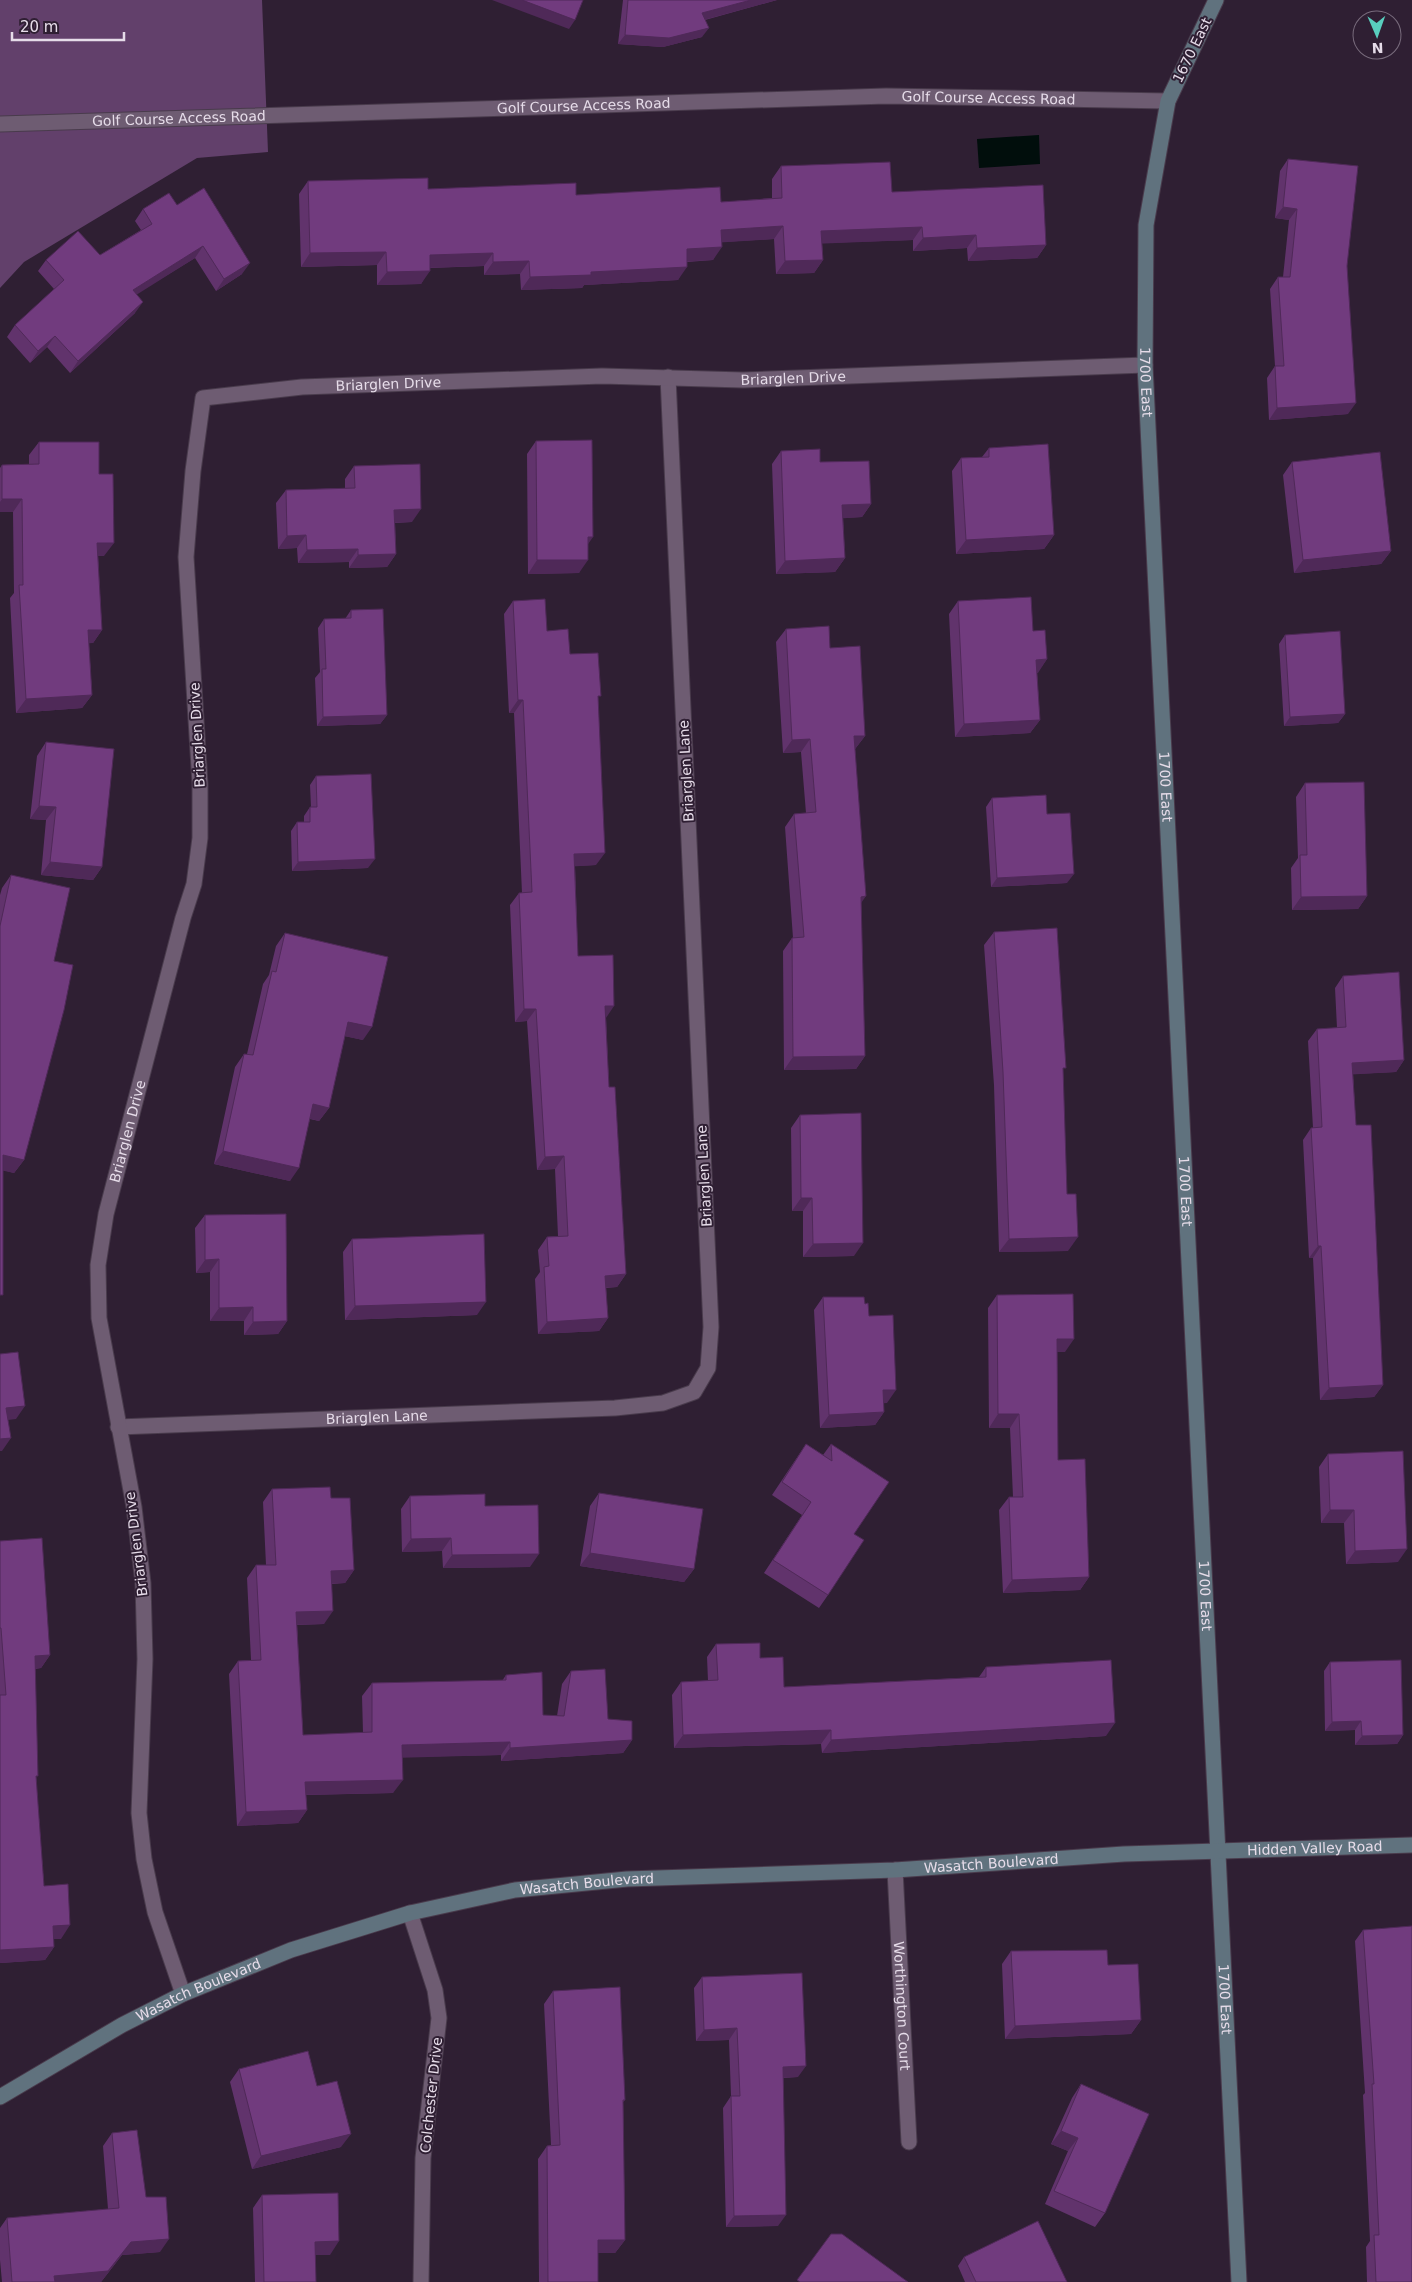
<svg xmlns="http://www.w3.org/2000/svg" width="1412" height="2282" font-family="'DejaVu Sans',sans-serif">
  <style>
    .green { fill: #62406b }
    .water { fill: #010e0c }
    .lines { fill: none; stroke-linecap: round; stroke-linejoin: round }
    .lane-casing { stroke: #493b4c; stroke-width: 17 }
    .street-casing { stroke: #493b4c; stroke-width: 17 }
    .secondary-casing { stroke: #493b4c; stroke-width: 17 }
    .lane { stroke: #6e5c72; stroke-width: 15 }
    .street { stroke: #6e5c72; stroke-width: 15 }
    .secondary { stroke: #60727e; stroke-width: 15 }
    .wall { fill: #61336c }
    .shaded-wall { fill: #4f2958 }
    .building { fill: #713b7e; stroke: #4f2958 }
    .labels { text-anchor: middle; stroke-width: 4; stroke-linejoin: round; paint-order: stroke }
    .street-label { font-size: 14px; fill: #e6dce9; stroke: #2f1f33 }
  </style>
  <rect width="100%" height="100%" fill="#2f1f33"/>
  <!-- green -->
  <path class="green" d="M 0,0 L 262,0 L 268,152 L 197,158 L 24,262 L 0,288 Z"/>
  <!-- water -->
  <path class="water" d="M 1039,135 L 1040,164 L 979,168 L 977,139 Z"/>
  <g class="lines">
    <defs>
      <g id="lane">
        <path id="s1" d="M 0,124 L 886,96 L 1168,101"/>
      </g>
      <g id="street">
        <path id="s2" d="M 118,1427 L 615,1408 L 663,1403 L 694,1392 L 708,1368 L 711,1327 L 668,377"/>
        <path id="s3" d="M 895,1870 L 909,2142"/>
        <path d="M 410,1913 L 435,1990 L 439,2018 L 423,2158 L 421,2282"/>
        <path id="s4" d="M 183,1994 L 155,1912 L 144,1859 L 139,1813 L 145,1659 L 143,1583 L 134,1507 L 99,1318 L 98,1265 L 106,1214 L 183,918 L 194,884 L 200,838 L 200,784 L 186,557 L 193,471 L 203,398 L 302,387 L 602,376 L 743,380 L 1145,365"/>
      </g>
      <g id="secondary">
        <path id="s5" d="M 1216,0 L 1168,101 L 1146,225 L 1145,365 L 1239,2282"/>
        <path id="s6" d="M 0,2097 L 122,2025 L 183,1994 L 291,1950 L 410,1913 L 515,1890 L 627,1879 L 895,1870 L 1124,1854 L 1412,1845"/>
      </g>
    </defs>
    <!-- lane casing -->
    <use href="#lane" class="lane-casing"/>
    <!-- street casing -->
    <use href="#street" class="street-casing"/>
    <!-- secondary casing -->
    <use href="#secondary" class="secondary-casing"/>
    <!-- lane -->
    <use href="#lane" class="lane"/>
    <!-- street -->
    <use href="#street" class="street"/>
    <!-- secondary -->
    <use href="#secondary" class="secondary"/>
  </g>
  <!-- wall -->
  <path class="wall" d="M 623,0 L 777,0 L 705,20 L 702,37 L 663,47 L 618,44 Z
    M 1288,159 L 1347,266 L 1348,414 L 1269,420 L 1267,378 L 1275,366 L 1270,289 L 1278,277 L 1283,277 L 1289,220 L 1275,218 L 1280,171 Z
    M 781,166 L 892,192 L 1046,245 L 1037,258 L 968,261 L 967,248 L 913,251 L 913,240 L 822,243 L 823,260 L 814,273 L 776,274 L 774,239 L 722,242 L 713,260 L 687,262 L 678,280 L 584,285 L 582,288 L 521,290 L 520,274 L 484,275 L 484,266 L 430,268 L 421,284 L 377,285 L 377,265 L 301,267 L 299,194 L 308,181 L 428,189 L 721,202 L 772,198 L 772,179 Z
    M 177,205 L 242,274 L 216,291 L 195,258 L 136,294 L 135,313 L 70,373 L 47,347 L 30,363 L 7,337 L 15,325 L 54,289 L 38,271 L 46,260 L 100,255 L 141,230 L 135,221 L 143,209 Z
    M 536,441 L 588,545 L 579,573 L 528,574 L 527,454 Z
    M 39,442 L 99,474 L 104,556 L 98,556 L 102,630 L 93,643 L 89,643 L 92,695 L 82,708 L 16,713 L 10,598 L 14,593 L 13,512 L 0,512 L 0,468 L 2,465 L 29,464 L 29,455 Z
    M 989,448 L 1054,535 L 1044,549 L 956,554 L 952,471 L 961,458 L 982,457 Z
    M 781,451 L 820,462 L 871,504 L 862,517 L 843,518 L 845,558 L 835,572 L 776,574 L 772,464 Z
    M 1292,462 L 1391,551 L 1381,564 L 1294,573 L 1283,475 Z
    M 354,466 L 412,522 L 395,523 L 396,554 L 387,567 L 349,568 L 349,562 L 298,563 L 297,548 L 278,549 L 276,503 L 286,490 L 345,488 L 345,479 Z
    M 513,601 L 547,631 L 570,654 L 598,699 L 596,865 L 575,866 L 578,956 L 606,1018 L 609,1087 L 626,1274 L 617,1287 L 606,1288 L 608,1318 L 599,1331 L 538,1334 L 535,1279 L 540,1272 L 538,1250 L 547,1237 L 558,1236 L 555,1169 L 537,1170 L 527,1021 L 515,1022 L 510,905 L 519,893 L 522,893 L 514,713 L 509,713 L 504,614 Z
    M 958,601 L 1033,631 L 1047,659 L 1037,673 L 1040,720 L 1030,733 L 955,737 L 949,614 Z
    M 351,610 L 387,715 L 380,724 L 317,726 L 315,678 L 320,672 L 318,628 L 324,619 L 345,619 Z
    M 786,629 L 830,648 L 865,736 L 855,749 L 861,903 L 865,1056 L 856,1069 L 784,1070 L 783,951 L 792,938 L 793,938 L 785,827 L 794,814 L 806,813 L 801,752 L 783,753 L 776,642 Z
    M 1285,635 L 1345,714 L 1338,723 L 1284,726 L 1279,644 Z
    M 46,742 L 102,867 L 93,880 L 41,875 L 46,820 L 30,819 L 37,756 Z
    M 316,776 L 368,868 L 292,871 L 291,831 L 297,822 L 304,822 L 304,816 L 310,807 L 311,807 L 310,785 Z
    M 1305,783 L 1367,896 L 1358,909 L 1292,910 L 1291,868 L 1298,858 L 1296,797 Z
    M 992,798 L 1047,814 L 1067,883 L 991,887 L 986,807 Z
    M 11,875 L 54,961 L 24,1160 L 14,1173 L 3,1170 L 0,1299 L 0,895 L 2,888 Z
    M 994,932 L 1063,1072 L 1068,1251 L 999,1252 L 994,1085 L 984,945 Z
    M 285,933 L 363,1040 L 345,1036 L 329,1108 L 319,1121 L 310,1119 L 290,1181 L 214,1164 L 235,1067 L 244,1054 L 247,1054 L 263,984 L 269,975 L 276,946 Z
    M 1343,976 L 1404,1060 L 1396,1072 L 1353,1074 L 1356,1125 L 1383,1385 L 1374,1397 L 1320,1400 L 1313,1258 L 1309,1258 L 1303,1140 L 1311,1128 L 1313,1128 L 1308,1041 L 1317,1029 L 1337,1028 L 1335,988 Z
    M 800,1115 L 854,1256 L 803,1257 L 803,1211 L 792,1211 L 791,1128 Z
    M 205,1215 L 287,1321 L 278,1334 L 244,1335 L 244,1321 L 210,1321 L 210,1272 L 196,1273 L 195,1228 Z
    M 352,1239 L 477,1315 L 345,1320 L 343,1252 Z
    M 997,1295 L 1065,1352 L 1057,1352 L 1058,1460 L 1089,1577 L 1080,1590 L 1003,1593 L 999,1510 L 1009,1497 L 1013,1497 L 1010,1428 L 989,1428 L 988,1308 Z
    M 823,1297 L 865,1304 L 869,1316 L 887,1403 L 884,1403 L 884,1412 L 875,1425 L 820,1428 L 814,1310 Z
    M 806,1444 L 823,1455 L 831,1444 L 854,1534 L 828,1595 L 819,1608 L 764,1573 L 802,1515 L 772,1495 Z
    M 1328,1454 L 1398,1562 L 1346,1564 L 1344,1523 L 1321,1523 L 1319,1467 Z
    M 272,1489 L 331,1498 L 354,1570 L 345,1583 L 332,1584 L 324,1624 L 297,1625 L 303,1735 L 363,1733 L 362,1696 L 372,1683 L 502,1681 L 506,1675 L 543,1715 L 557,1716 L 562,1684 L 571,1671 L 608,1719 L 632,1740 L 623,1753 L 501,1761 L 501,1755 L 402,1757 L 393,1793 L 306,1795 L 307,1810 L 298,1823 L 237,1826 L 229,1674 L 238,1661 L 251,1660 L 247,1578 L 256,1565 L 266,1565 L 263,1502 Z
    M 599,1493 L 694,1569 L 684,1582 L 580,1566 L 590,1506 Z
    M 410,1496 L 485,1506 L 530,1567 L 443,1568 L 442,1551 L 402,1552 L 401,1509 Z
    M 0,1541 L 50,1655 L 41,1668 L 35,1669 L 36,1778 L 44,1886 L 61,1939 L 53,1939 L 54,1947 L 45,1960 L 0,1963 Z
    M 716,1644 L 760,1658 L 784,1687 L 979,1677 L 986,1667 L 1106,1736 L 822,1753 L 821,1744 L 674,1748 L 672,1695 L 681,1682 L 708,1681 L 707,1657 Z
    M 1330,1662 L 1403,1735 L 1397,1744 L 1355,1745 L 1355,1730 L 1325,1731 L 1324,1671 Z
    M 1363,1930 L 1412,2282 L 1367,2282 L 1366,2247 L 1370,2241 L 1363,2095 L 1365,2093 L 1355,1941 Z
    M 1011,1951 L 1108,1965 L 1141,2020 L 1131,2034 L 1005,2039 L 1002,1964 Z
    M 702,1977 L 798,2077 L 783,2078 L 778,2226 L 726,2227 L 723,2108 L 731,2096 L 729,2040 L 696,2041 L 694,1988 Z
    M 553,1991 L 625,2100 L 623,2102 L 625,2240 L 615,2253 L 598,2253 L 598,2282 L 539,2282 L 538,2159 L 547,2146 L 551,2145 L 544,2004 Z
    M 239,2069 L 317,2086 L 341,2147 L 252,2169 L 230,2082 Z
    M 1081,2084 L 1105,2213 L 1095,2227 L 1045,2204 L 1068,2151 L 1051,2144 L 1072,2098 Z
    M 112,2133 L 146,2197 L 160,2252 L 122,2255 L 101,2282 L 2,2282 L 0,2260 L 0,2228 L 7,2218 L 108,2209 L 103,2146 Z
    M 262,2195 L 330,2255 L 315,2255 L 316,2282 L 255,2282 L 253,2208 Z
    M 964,2257 L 1067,2282 L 965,2282 L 958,2266 Z"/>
  <!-- shaded-wall -->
  <path class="shaded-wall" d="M 492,0 L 522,0 L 575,20 L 569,29 Z
    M 751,0 L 777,0 L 696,22 L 702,13 Z
    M 709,28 L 702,37 L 663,47 L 618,44 L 625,35 Z
    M 1283,207 L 1297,209 L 1289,220 L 1275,218 Z
    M 783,226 L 774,239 L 712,243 L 721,230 Z
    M 922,227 L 913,240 L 812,244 L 821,231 Z
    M 976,235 L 967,248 L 913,251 L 923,238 Z
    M 1046,245 L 1037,258 L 968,261 L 977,248 Z
    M 203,246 L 195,258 L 125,302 L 133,290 Z
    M 722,247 L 713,260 L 677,262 L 687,249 Z
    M 386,252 L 377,265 L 301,267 L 310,253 Z
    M 493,253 L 484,266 L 421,268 L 430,255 Z
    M 823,260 L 814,273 L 776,274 L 785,261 Z
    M 529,261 L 520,274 L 484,275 L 493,262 Z
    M 250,263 L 242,274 L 216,291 L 224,279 Z
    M 687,267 L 678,280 L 584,285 L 582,288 L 521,290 L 530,277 L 591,272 Z
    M 430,271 L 421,284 L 377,285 L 387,272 Z
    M 143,302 L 135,313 L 70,373 L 78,361 Z
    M 55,336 L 47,347 L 30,363 L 38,351 Z
    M 1356,403 L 1348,414 L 1269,420 L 1277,408 Z
    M 2,499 L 22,499 L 13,512 L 0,512 L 0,502 Z
    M 871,504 L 862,517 L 833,519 L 842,505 Z
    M 421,509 L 412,522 L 385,523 L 394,510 Z
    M 306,535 L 297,548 L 278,549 L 287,536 Z
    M 1054,535 L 1044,549 L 956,554 L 966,540 Z
    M 588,537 L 593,537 L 584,550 Z
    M 97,543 L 114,543 L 104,556 L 88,556 Z
    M 358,549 L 349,562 L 298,563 L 307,550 Z
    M 1391,551 L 1381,564 L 1294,573 L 1303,560 Z
    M 396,554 L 387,567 L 349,568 L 358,555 Z
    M 845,558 L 835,572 L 776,574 L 785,561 Z
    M 537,560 L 588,560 L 579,573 L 528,574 Z
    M 88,630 L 102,630 L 93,643 L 79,644 Z
    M 1047,659 L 1038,673 L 1027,673 L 1036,660 Z
    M 92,695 L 82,708 L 16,713 L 26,699 Z
    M 518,700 L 523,700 L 514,713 L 509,713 Z
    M 1345,714 L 1338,723 L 1284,726 L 1290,717 Z
    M 387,715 L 380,724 L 317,726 L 323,717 Z
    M 1040,720 L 1030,733 L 955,737 L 964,724 Z
    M 854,736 L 865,736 L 855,749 Z
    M 810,739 L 801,752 L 783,753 L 792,740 Z
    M 39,806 L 56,807 L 46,820 L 30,819 Z
    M 605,853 L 596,865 L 565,867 L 574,854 Z
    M 375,859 L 368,868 L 292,871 L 298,862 Z
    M 50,862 L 102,867 L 93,880 L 41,875 Z
    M 1074,874 L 1067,883 L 991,887 L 997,878 Z
    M 866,896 L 857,909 L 861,897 Z
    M 1367,896 L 1358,909 L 1292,910 L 1301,897 Z
    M 605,1006 L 614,1006 L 606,1018 Z
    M 524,1009 L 536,1009 L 527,1021 L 515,1022 Z
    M 348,1022 L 372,1027 L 363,1040 L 339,1035 Z
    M 865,1056 L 856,1069 L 784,1070 L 793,1057 Z
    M 1404,1060 L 1396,1072 L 1343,1075 L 1352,1063 Z
    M 313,1104 L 329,1108 L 319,1121 L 304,1117 Z
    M 223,1151 L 299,1168 L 290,1181 L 214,1164 Z
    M 3,1155 L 24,1160 L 14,1173 L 0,1170 Z
    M 564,1156 L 555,1169 L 537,1170 L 545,1157 Z
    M 801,1198 L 812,1198 L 803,1211 L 792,1211 Z
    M 1078,1237 L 1068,1251 L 999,1252 L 1009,1239 Z
    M 863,1243 L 854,1256 L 803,1257 L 813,1244 Z
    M 1318,1246 L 1321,1246 L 1313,1258 L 1309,1258 Z
    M 219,1259 L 210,1272 L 196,1273 L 205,1260 Z
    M 626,1274 L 617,1287 L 596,1288 L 605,1276 Z
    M 486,1302 L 477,1315 L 345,1320 L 355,1306 Z
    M 253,1307 L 244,1321 L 210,1321 L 219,1308 Z
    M 608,1318 L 599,1331 L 538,1334 L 547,1322 Z
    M 287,1321 L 278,1334 L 244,1335 L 253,1322 Z
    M 1057,1339 L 1074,1339 L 1065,1352 L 1048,1352 Z
    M 1383,1385 L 1374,1397 L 1320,1400 L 1329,1388 Z
    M 883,1390 L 896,1390 L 887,1403 L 874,1404 Z
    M 25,1406 L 16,1419 L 0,1421 L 6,1408 Z
    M 884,1412 L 875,1425 L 820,1428 L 829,1415 Z
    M 998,1414 L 1019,1414 L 1010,1428 L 989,1428 Z
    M 11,1438 L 2,1451 L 0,1451 L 0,1439 Z
    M 1330,1510 L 1354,1510 L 1344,1523 L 1321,1523 Z
    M 451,1538 L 442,1551 L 402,1552 L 411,1539 Z
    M 1407,1549 L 1398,1562 L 1346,1564 L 1355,1551 Z
    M 590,1553 L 694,1569 L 684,1582 L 580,1566 Z
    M 539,1554 L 530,1567 L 443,1568 L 452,1555 Z
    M 354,1570 L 345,1583 L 322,1584 L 331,1571 Z
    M 1089,1577 L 1080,1590 L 1003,1593 L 1012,1580 Z
    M 333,1611 L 324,1624 L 287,1625 L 296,1612 Z
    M 50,1655 L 41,1668 L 26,1669 L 35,1656 Z
    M 1361,1721 L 1355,1730 L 1325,1731 L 1332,1722 Z
    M 1115,1723 L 1106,1736 L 822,1753 L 831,1740 Z
    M 831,1730 L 821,1744 L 674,1748 L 683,1735 Z
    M 1403,1735 L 1397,1744 L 1355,1745 L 1362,1736 Z
    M 632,1740 L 623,1753 L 501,1761 L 510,1748 Z
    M 510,1742 L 501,1755 L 393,1758 L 402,1745 Z
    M 403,1780 L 393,1793 L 296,1795 L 305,1782 Z
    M 307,1810 L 298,1823 L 237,1826 L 246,1812 Z
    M 70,1925 L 61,1939 L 43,1939 L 53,1926 Z
    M 54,1947 L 45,1960 L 0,1963 L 0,1950 Z
    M 1141,2020 L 1131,2034 L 1005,2039 L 1015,2026 Z
    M 737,2028 L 729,2040 L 696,2041 L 704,2030 Z
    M 806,2066 L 798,2077 L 775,2078 L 783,2067 Z
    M 1061,2131 L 1078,2138 L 1068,2151 L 1051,2144 Z
    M 351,2134 L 341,2147 L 252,2169 L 261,2156 Z
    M 786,2215 L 778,2226 L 726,2227 L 734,2216 Z
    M 169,2239 L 160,2252 L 122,2255 L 101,2282 L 50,2282 L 54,2276 L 131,2242 Z
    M 598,2240 L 625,2240 L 615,2253 L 589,2253 Z
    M 339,2241 L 330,2255 L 306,2255 L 315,2242 Z"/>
  <!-- building -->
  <path class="building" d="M 522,0 L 583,0 L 575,20 Z
    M 628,0 L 751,0 L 702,13 L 709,28 L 669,38 L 625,35 Z
    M 1288,159 L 1358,166 L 1347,266 L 1356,403 L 1277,408 L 1275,366 L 1284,366 L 1278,277 L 1290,277 L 1297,209 L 1283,207 Z
    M 890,162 L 892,192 L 1043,185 L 1046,245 L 977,248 L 976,235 L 923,238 L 922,227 L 821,231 L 823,260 L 785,261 L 783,226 L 721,230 L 722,247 L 687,249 L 687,267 L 591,272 L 591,275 L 530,277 L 529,261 L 493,262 L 493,253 L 430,255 L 430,271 L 387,272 L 386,252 L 310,253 L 308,181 L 428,178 L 428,189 L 576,183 L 576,195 L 720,187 L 721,202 L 782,198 L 781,166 Z
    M 204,188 L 250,263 L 224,279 L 203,246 L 133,290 L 143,302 L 78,361 L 55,336 L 38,351 L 15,325 L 64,280 L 46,260 L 78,231 L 100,255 L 152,224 L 143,209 L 169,193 L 177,205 Z
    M 592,440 L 593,537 L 588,537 L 588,560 L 537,560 L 536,441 Z
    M 39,442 L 99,442 L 99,474 L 113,474 L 114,543 L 97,543 L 102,630 L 88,630 L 92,695 L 26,699 L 19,585 L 23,585 L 22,499 L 2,499 L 2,465 L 39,464 Z
    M 1048,444 L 1054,535 L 966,540 L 961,458 L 989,457 L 989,448 Z
    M 820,449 L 820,462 L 869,461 L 871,504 L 842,505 L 845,558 L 785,561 L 781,451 Z
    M 1380,452 L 1391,551 L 1303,560 L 1292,462 Z
    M 420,464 L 421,509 L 394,510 L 396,554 L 358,555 L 358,549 L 307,550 L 306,535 L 287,536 L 286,490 L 355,488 L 354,466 Z
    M 1031,597 L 1033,631 L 1045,630 L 1047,659 L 1036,660 L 1040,720 L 964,724 L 958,601 Z
    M 545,599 L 547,631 L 568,629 L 570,654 L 598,653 L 601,696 L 598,696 L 605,853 L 574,854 L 578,956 L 613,955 L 614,1006 L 605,1006 L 609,1087 L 615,1087 L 626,1274 L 605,1276 L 608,1318 L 547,1322 L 544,1267 L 549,1266 L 547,1237 L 568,1236 L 564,1156 L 545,1157 L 536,1009 L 524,1009 L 519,893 L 532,892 L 523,700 L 518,700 L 513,601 Z
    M 383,609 L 387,715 L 323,717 L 322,669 L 326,669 L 324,619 L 351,618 L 351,610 Z
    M 829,626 L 830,648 L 860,646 L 865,736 L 854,736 L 866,896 L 861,897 L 865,1056 L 793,1057 L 792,938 L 804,937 L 794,814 L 816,812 L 810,739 L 792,740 L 786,629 Z
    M 1340,631 L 1345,714 L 1290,717 L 1285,635 Z
    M 46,742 L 114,749 L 102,867 L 50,862 L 56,807 L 39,806 Z
    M 371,774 L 375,859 L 298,862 L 297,822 L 310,822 L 310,807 L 317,807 L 316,776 Z
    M 1364,782 L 1367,896 L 1301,897 L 1300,855 L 1307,855 L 1305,783 Z
    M 1046,795 L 1047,814 L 1070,813 L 1074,874 L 997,878 L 992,798 Z
    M 11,875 L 70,888 L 54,961 L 73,965 L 64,1010 L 24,1160 L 3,1155 L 3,1295 L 0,1295 L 0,926 Z
    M 1057,928 L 1066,1068 L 1063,1068 L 1067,1194 L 1076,1194 L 1078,1237 L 1009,1239 L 1003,1072 L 994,932 Z
    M 285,933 L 388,957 L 372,1027 L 348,1022 L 329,1108 L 313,1104 L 299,1168 L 223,1151 L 244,1054 L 253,1055 L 272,971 L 276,972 Z
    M 1399,972 L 1404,1060 L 1352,1063 L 1356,1125 L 1371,1125 L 1383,1385 L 1329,1388 L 1321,1246 L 1318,1246 L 1311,1128 L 1322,1127 L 1317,1029 L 1346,1027 L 1343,976 Z
    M 861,1113 L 863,1243 L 813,1244 L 812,1198 L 801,1198 L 800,1115 Z
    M 286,1214 L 287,1321 L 253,1322 L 253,1307 L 219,1308 L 219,1259 L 205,1260 L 205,1215 Z
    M 484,1234 L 486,1302 L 355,1306 L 352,1239 Z
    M 1073,1294 L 1074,1339 L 1057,1339 L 1058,1460 L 1085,1459 L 1089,1577 L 1012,1580 L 1009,1497 L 1023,1497 L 1019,1414 L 998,1414 L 997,1295 Z
    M 823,1297 L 864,1297 L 865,1304 L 868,1303 L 869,1316 L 893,1315 L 896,1390 L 883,1390 L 884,1412 L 829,1415 Z
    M 18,1352 L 25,1406 L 6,1408 L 11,1438 L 0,1439 L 0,1354 Z
    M 806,1444 L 832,1461 L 831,1444 L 889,1482 L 854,1534 L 864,1540 L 828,1595 L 773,1560 L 811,1502 L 782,1482 Z
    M 1403,1451 L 1407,1549 L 1355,1551 L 1354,1510 L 1330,1510 L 1328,1454 Z
    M 330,1487 L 331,1498 L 350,1498 L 354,1570 L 331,1571 L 333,1611 L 296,1612 L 303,1735 L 372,1732 L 372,1683 L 506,1680 L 506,1675 L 542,1672 L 543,1715 L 564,1716 L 571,1671 L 605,1669 L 608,1719 L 632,1721 L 632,1740 L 510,1748 L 510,1742 L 402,1745 L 403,1780 L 305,1782 L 307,1810 L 246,1812 L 238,1661 L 261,1660 L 256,1565 L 276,1565 L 272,1489 Z
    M 599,1493 L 703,1509 L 694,1569 L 590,1553 Z
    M 485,1494 L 485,1506 L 538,1505 L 539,1554 L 452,1555 L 451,1538 L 411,1539 L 410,1496 Z
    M 42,1538 L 50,1655 L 35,1656 L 38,1776 L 36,1776 L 44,1886 L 68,1884 L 70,1925 L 53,1926 L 54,1947 L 0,1950 L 0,1695 L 6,1695 L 1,1628 L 0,1628 L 0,1541 Z
    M 760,1643 L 760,1658 L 783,1657 L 784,1687 L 986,1677 L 986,1667 L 1111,1660 L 1115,1723 L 831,1740 L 831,1730 L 683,1735 L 681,1682 L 718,1680 L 716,1644 Z
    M 1401,1660 L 1403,1735 L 1362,1736 L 1361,1721 L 1332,1722 L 1330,1662 Z
    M 1412,1926 L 1412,2282 L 1376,2282 L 1374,2235 L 1379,2235 L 1372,2084 L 1374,2084 L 1363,1930 Z
    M 1107,1950 L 1108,1965 L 1138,1964 L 1141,2020 L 1015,2026 L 1011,1951 Z
    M 802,1973 L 806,2066 L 783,2067 L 786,2215 L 734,2216 L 731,2096 L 740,2096 L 737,2028 L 704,2030 L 702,1977 Z
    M 620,1987 L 625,2100 L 623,2100 L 625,2240 L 598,2240 L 598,2282 L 548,2282 L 547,2146 L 560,2145 L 553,1991 Z
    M 308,2051 L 317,2086 L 337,2081 L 351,2134 L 261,2156 L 239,2069 Z
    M 1081,2084 L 1149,2114 L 1105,2213 L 1054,2191 L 1078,2138 L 1061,2131 Z
    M 137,2130 L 146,2197 L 166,2197 L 169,2239 L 131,2242 L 108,2271 L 54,2276 L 55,2282 L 12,2282 L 7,2218 L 119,2208 L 112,2133 Z
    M 338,2193 L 339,2241 L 315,2242 L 316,2282 L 264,2282 L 262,2195 Z
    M 1038,2221 L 1067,2282 L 976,2282 L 964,2257 Z
    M 831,2234 L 842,2234 L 908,2282 L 800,2282 L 797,2280 Z"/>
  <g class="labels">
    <!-- street labels -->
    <g class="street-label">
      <text transform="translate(1192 50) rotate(-64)" y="5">1670 East</text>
      <text dy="5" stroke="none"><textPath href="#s1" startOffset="989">Golf Course Access Road</textPath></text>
      <text dy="5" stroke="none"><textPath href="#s1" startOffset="584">Golf Course Access Road</textPath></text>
      <text dy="5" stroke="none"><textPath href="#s1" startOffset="179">Golf Course Access Road</textPath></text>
      <text dy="5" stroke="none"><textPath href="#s4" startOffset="2211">Briarglen Drive</textPath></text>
      <text dy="5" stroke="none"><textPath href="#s5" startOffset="395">1700 East</textPath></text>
      <text dy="5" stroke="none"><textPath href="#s4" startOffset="1806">Briarglen Drive</textPath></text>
      <text transform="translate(197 735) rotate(-93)" y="5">Briarglen Drive</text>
      <text transform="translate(686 771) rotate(-93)" y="5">Briarglen Lane</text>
      <text dy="5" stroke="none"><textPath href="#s5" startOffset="800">1700 East</textPath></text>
      <text dy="5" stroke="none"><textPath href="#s4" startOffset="876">Briarglen Drive</textPath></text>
      <text transform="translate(704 1176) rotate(-93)" y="5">Briarglen Lane</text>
      <text dy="5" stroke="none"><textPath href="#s5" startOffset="1205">1700 East</textPath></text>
      <text dy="5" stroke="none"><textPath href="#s2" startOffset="259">Briarglen Lane</textPath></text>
      <text transform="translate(136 1544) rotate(-97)" y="5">Briarglen Drive</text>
      <text dy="5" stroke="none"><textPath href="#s5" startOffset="1610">1700 East</textPath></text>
      <text dy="5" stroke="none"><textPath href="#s6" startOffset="1360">Hidden Valley Road</textPath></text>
      <text dy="5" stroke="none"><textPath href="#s6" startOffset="1036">Wasatch Boulevard</textPath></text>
      <text dy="5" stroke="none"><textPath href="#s6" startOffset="631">Wasatch Boulevard</textPath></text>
      <text dy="5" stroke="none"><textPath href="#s6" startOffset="226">Wasatch Boulevard</textPath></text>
      <text dy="5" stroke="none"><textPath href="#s5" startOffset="2014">1700 East</textPath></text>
      <text dy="5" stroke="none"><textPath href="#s3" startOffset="136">Worthington Court</textPath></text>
      <text transform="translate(431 2095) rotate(-84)" y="5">Colchester Drive</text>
    </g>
  </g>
  <!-- north arrow -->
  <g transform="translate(1377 35) rotate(178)"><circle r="24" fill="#2f1f33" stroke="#786b7c"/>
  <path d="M0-4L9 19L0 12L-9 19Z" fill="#59cebe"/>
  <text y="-8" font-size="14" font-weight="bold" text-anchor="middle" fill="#e6dce9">N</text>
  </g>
  <!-- scale -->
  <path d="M12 32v8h112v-8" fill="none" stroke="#e6dce9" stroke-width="2.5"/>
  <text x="20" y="32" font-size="15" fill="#e6dce9" stroke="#2f1f33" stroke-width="4" paint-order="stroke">20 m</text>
</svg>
